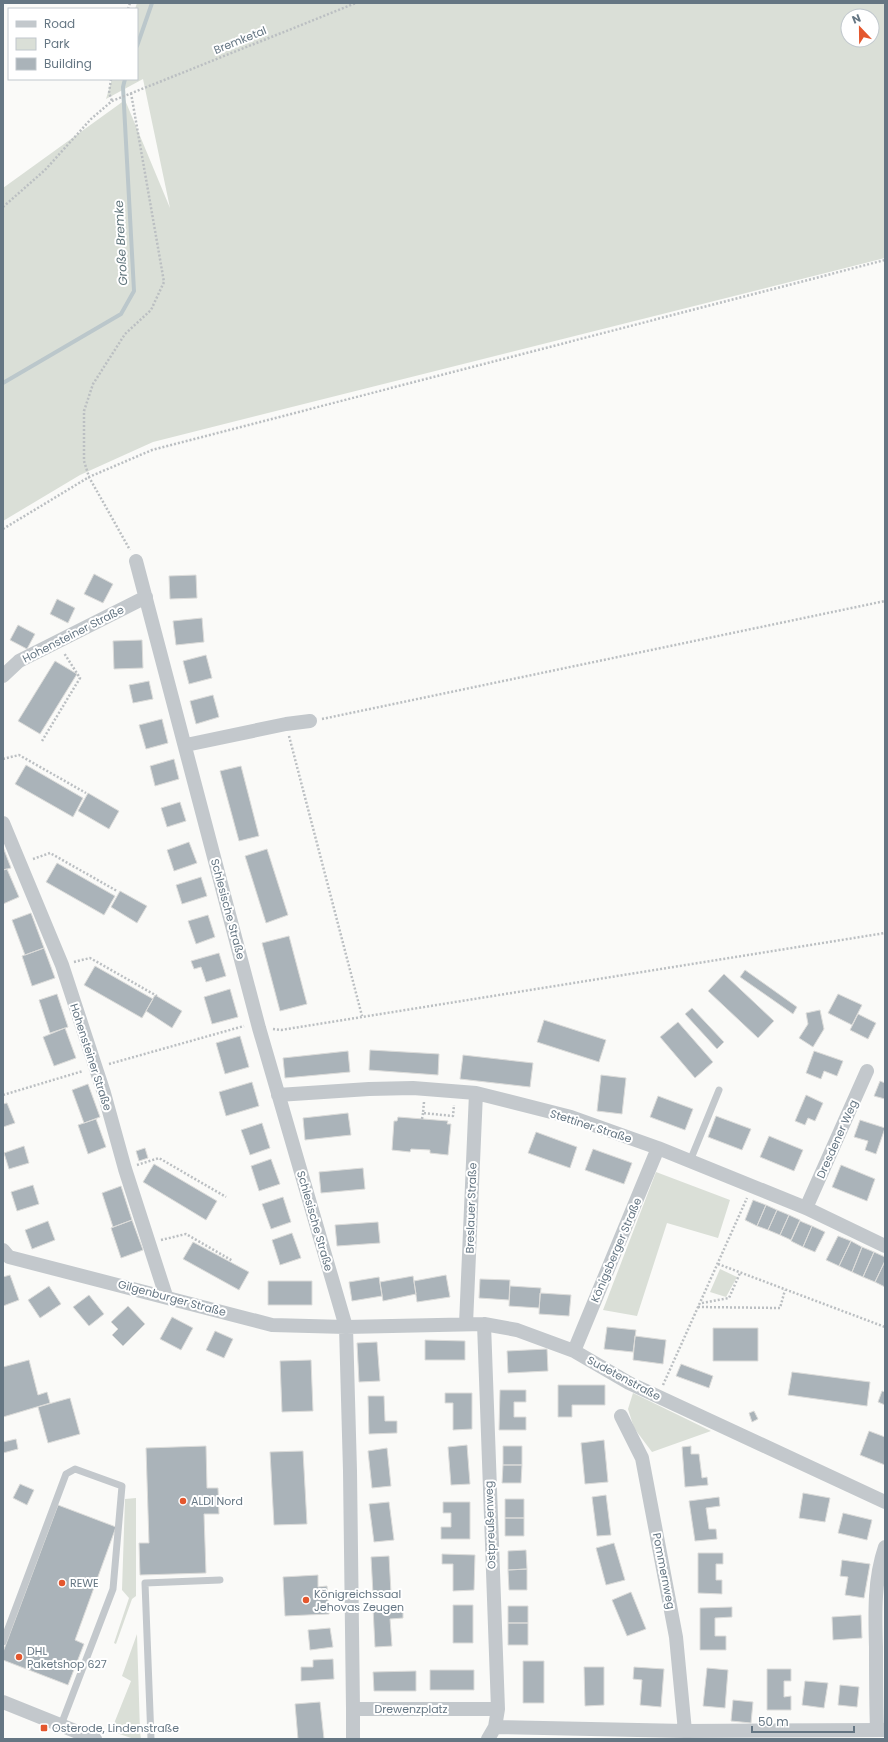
<svg xmlns="http://www.w3.org/2000/svg" width="888" height="1742" font-family="Poppins,sans-serif">
  <style>
    .green { fill: #dadfd7; fill-rule: evenodd }
    .lines { fill: none; stroke-linecap: round; stroke-linejoin: round }
    .stream { stroke: #bbc7cb; stroke-width: 4 }
    .building { fill: #aab3b9; stroke: #dcdcda }
    .path { stroke: #bbbfc2; stroke-width: 2.5; stroke-dasharray: 2 2; stroke-linecap: butt }
    .service { stroke: #c3c8cc; stroke-width: 7 }
    .minor { stroke: #c3c8cc; stroke-width: 14 }
    .poi-dot { fill: #e4572e; stroke: #fff; stroke-width: 1.5 }
    .labels { text-anchor: middle; stroke-width: 4; stroke-linejoin: round; paint-order: stroke }
    .street-label { font-size: 11px; fill: #657683; stroke: #fff }
    .poi-label { font-size: 11px; fill: #657683; stroke: #fff; text-anchor: start }
    .water-label { font-size: 12px; font-style: italic; fill: #60757c; stroke: #fff }
  </style>
  <rect width="100%" height="100%" fill="#fafaf8"/>
  <!-- green -->
  <path class="green" d="M 137,3 L 885,3 L 885,258 L 153,442 L 80,475 L 3,521 L 3,188 L 125,100 L 170,208 L 143,79 L 106,99 L 112,79 L 137,79 L 137,9 L 135,9 ZM 848,16 L 872,16 L 872,40 L 848,40 Z
    M 656,1172 L 730,1200 L 718,1238 L 667,1223 L 637,1316 L 603,1310 Z
    M 720,1269 L 737,1277 L 726,1297 L 710,1292 Z
    M 633,1393 L 711,1431 L 652,1452 L 634,1428 L 628,1409 Z
    M 136,1498 L 136,1596 L 132,1599 L 116,1644 L 114,1643 L 129,1598 L 122,1590 L 125,1499 Z
    M 137,1634 L 140,1732 L 141,1739 L 134,1739 L 111,1731 L 131,1681 L 122,1676 Z"/>
  <g class="lines">
    <!-- stream -->
    <path class="stream" d="M 137,46 L 152,3
      M 3,383 L 121,314 L 134,291 L 123,87 L 125,79"/>
  </g>
  <!-- building -->
  <path class="building" d="M 94,574 L 113,584 L 103,603 L 84,594 Z
    M 196,575 L 197,598 L 170,599 L 169,576 Z
    M 57,599 L 75,608 L 68,623 L 50,614 Z
    M 202,618 L 204,642 L 176,645 L 173,621 Z
    M 18,625 L 35,634 L 27,649 L 10,640 Z
    M 142,640 L 143,668 L 114,669 L 113,641 Z
    M 206,655 L 212,678 L 189,684 L 183,661 Z
    M 55,661 L 77,674 L 40,734 L 18,721 Z
    M 149,681 L 153,699 L 133,703 L 129,685 Z
    M 213,695 L 219,717 L 196,724 L 190,701 Z
    M 162,719 L 168,743 L 146,749 L 139,725 Z
    M 174,759 L 179,779 L 155,786 L 150,766 Z
    M 26,765 L 83,798 L 73,817 L 15,784 Z
    M 241,766 L 259,836 L 239,841 L 220,771 Z
    M 88,793 L 119,811 L 109,829 L 78,811 Z
    M 180,802 L 186,821 L 167,827 L 161,808 Z
    M 189,842 L 197,863 L 174,871 L 167,850 Z
    M 3,847 L 11,868 L 3,870 Z
    M 267,849 L 288,915 L 266,923 L 245,856 Z
    M 57,863 L 115,896 L 104,915 L 46,882 Z
    M 7,869 L 19,897 L 3,904 L 3,870 Z
    M 201,877 L 207,896 L 182,904 L 176,885 Z
    M 120,891 L 147,906 L 137,923 L 111,907 Z
    M 31,913 L 44,948 L 25,955 L 12,920 Z
    M 208,915 L 215,937 L 196,944 L 188,921 Z
    M 289,936 L 307,1004 L 280,1011 L 262,943 Z
    M 44,948 L 55,978 L 32,986 L 22,956 Z
    M 219,953 L 226,976 L 206,982 L 201,967 L 194,969 L 191,961 Z
    M 95,966 L 153,999 L 142,1018 L 84,985 Z
    M 745,970 L 797,1007 L 793,1014 L 740,977 Z
    M 724,974 L 774,1021 L 758,1038 L 708,991 Z
    M 230,989 L 238,1017 L 212,1024 L 204,997 Z
    M 57,994 L 68,1027 L 50,1033 L 39,1000 Z
    M 838,994 L 862,1005 L 852,1025 L 828,1013 Z
    M 155,995 L 182,1011 L 172,1028 L 146,1011 Z
    M 692,1008 L 724,1042 L 717,1049 L 685,1014 Z
    M 820,1010 L 824,1029 L 813,1047 L 799,1038 L 808,1024 L 806,1013 Z
    M 858,1014 L 876,1023 L 868,1039 L 850,1030 Z
    M 544,1020 L 606,1040 L 599,1062 L 537,1042 Z
    M 678,1022 L 713,1062 L 695,1078 L 660,1037 Z
    M 65,1028 L 76,1058 L 54,1066 L 43,1037 Z
    M 240,1036 L 249,1067 L 225,1074 L 216,1043 Z
    M 370,1050 L 439,1054 L 438,1075 L 369,1070 Z
    M 348,1051 L 350,1072 L 285,1078 L 283,1058 Z
    M 814,1051 L 843,1061 L 837,1076 L 824,1071 L 821,1079 L 806,1073 Z
    M 463,1055 L 533,1063 L 530,1087 L 460,1079 Z
    M 601,1075 L 626,1078 L 622,1114 L 597,1111 Z
    M 880,1081 L 885,1083 L 885,1099 L 874,1096 Z
    M 252,1082 L 259,1106 L 226,1116 L 219,1092 Z
    M 88,1084 L 100,1117 L 84,1123 L 72,1090 Z
    M 806,1095 L 823,1103 L 815,1121 L 808,1118 L 805,1125 L 795,1121 Z
    M 658,1096 L 693,1109 L 685,1130 L 650,1117 Z
    M 7,1103 L 15,1123 L 3,1127 L 3,1104 Z
    M 348,1113 L 351,1135 L 305,1140 L 303,1118 Z
    M 716,1116 L 751,1129 L 742,1150 L 708,1137 Z
    M 398,1117 L 448,1121 L 447,1124 L 451,1124 L 448,1155 L 430,1153 L 430,1150 L 411,1149 L 410,1152 L 392,1150 L 394,1121 L 397,1121 Z
    M 96,1119 L 106,1147 L 88,1154 L 78,1125 Z
    M 860,1120 L 885,1128 L 876,1154 L 865,1150 L 868,1141 L 854,1137 Z
    M 262,1123 L 270,1148 L 250,1155 L 241,1130 Z
    M 536,1132 L 577,1147 L 570,1168 L 528,1153 Z
    M 769,1136 L 803,1150 L 794,1171 L 760,1157 Z
    M 24,1146 L 29,1163 L 9,1169 L 4,1153 Z
    M 145,1148 L 148,1158 L 139,1161 L 136,1151 Z
    M 593,1149 L 632,1163 L 624,1184 L 585,1170 Z
    M 271,1159 L 280,1184 L 259,1191 L 251,1166 Z
    M 154,1164 L 217,1201 L 206,1220 L 143,1182 Z
    M 841,1165 L 875,1179 L 867,1201 L 832,1187 Z
    M 363,1168 L 365,1189 L 321,1193 L 319,1172 Z
    M 33,1185 L 39,1204 L 17,1211 L 11,1192 Z
    M 121,1186 L 132,1220 L 113,1227 L 102,1193 Z
    M 283,1197 L 291,1222 L 271,1229 L 262,1204 Z
    M 753,1200 L 766,1205 L 757,1226 L 745,1220 Z
    M 766,1205 L 777,1210 L 768,1230 L 757,1226 Z
    M 777,1210 L 789,1215 L 780,1235 L 768,1230 Z
    M 789,1215 L 800,1220 L 791,1240 L 780,1235 Z
    M 132,1220 L 143,1250 L 121,1258 L 111,1228 Z
    M 48,1221 L 55,1240 L 32,1249 L 25,1230 Z
    M 800,1221 L 812,1226 L 803,1247 L 791,1241 Z
    M 378,1222 L 380,1243 L 337,1246 L 335,1225 Z
    M 812,1226 L 825,1232 L 815,1252 L 803,1247 Z
    M 292,1233 L 301,1258 L 280,1265 L 272,1240 Z
    M 838,1236 L 851,1241 L 839,1266 L 826,1260 Z
    M 851,1241 L 862,1247 L 852,1272 L 839,1266 Z
    M 193,1242 L 249,1272 L 239,1290 L 183,1259 Z
    M 862,1247 L 874,1252 L 863,1277 L 852,1272 Z
    M 874,1252 L 885,1257 L 885,1261 L 875,1282 L 863,1277 Z
    M 885,1261 L 885,1287 L 875,1282 Z
    M 10,1275 L 19,1300 L 3,1306 L 3,1277 Z
    M 446,1275 L 450,1297 L 417,1302 L 414,1281 Z
    M 413,1276 L 416,1294 L 383,1301 L 380,1282 Z
    M 379,1277 L 382,1296 L 352,1301 L 349,1282 Z
    M 480,1279 L 510,1280 L 509,1300 L 479,1298 Z
    M 268,1281 L 312,1281 L 312,1305 L 268,1305 Z
    M 49,1286 L 61,1304 L 40,1318 L 28,1300 Z
    M 510,1286 L 541,1288 L 539,1308 L 509,1306 Z
    M 540,1293 L 571,1295 L 569,1316 L 539,1314 Z
    M 89,1295 L 104,1314 L 89,1326 L 73,1307 Z
    M 128,1306 L 145,1324 L 123,1346 L 112,1335 L 118,1329 L 111,1322 Z
    M 172,1317 L 193,1328 L 181,1350 L 160,1339 Z
    M 607,1327 L 636,1330 L 633,1352 L 604,1349 Z
    M 713,1328 L 758,1328 L 758,1361 L 713,1361 Z
    M 215,1331 L 233,1339 L 224,1358 L 206,1350 Z
    M 635,1336 L 666,1340 L 663,1364 L 633,1360 Z
    M 425,1340 L 465,1341 L 465,1360 L 425,1360 Z
    M 377,1342 L 380,1381 L 359,1382 L 357,1343 Z
    M 547,1349 L 548,1371 L 508,1373 L 507,1351 Z
    M 29,1360 L 38,1395 L 47,1392 L 50,1403 L 3,1417 L 3,1367 Z
    M 311,1360 L 313,1411 L 282,1412 L 280,1361 Z
    M 681,1364 L 713,1376 L 709,1388 L 676,1376 Z
    M 792,1372 L 870,1382 L 867,1406 L 788,1395 Z
    M 558,1385 L 605,1385 L 605,1405 L 572,1405 L 572,1417 L 558,1417 Z
    M 500,1390 L 526,1390 L 526,1402 L 514,1402 L 514,1417 L 526,1417 L 526,1430 L 499,1430 Z
    M 882,1391 L 885,1392 L 885,1405 L 878,1402 Z
    M 445,1393 L 472,1393 L 472,1429 L 453,1430 L 453,1403 L 445,1403 Z
    M 368,1396 L 384,1396 L 385,1421 L 397,1421 L 397,1433 L 369,1434 Z
    M 70,1398 L 80,1434 L 48,1443 L 38,1407 Z
    M 754,1411 L 758,1419 L 752,1422 L 749,1413 Z
    M 869,1431 L 885,1437 L 885,1465 L 860,1455 Z
    M 16,1439 L 18,1449 L 3,1453 L 3,1442 Z
    M 604,1440 L 608,1482 L 585,1484 L 581,1443 Z
    M 467,1445 L 470,1484 L 451,1485 L 448,1447 Z
    M 206,1446 L 207,1488 L 218,1488 L 219,1514 L 204,1514 L 206,1573 L 140,1575 L 139,1543 L 149,1543 L 146,1448 Z
    M 503,1446 L 522,1446 L 522,1465 L 503,1465 Z
    M 691,1446 L 691,1454 L 699,1454 L 702,1478 L 707,1477 L 708,1485 L 685,1487 L 682,1447 Z
    M 387,1448 L 391,1486 L 372,1488 L 368,1451 Z
    M 303,1451 L 307,1524 L 274,1525 L 270,1452 Z
    M 503,1465 L 522,1465 L 521,1483 L 502,1483 Z
    M 20,1484 L 34,1490 L 27,1505 L 13,1498 Z
    M 803,1493 L 830,1498 L 825,1522 L 799,1518 Z
    M 606,1495 L 611,1535 L 597,1536 L 592,1497 Z
    M 719,1497 L 720,1506 L 706,1508 L 709,1529 L 716,1529 L 717,1539 L 695,1541 L 689,1501 Z
    M 505,1499 L 524,1499 L 524,1518 L 505,1518 Z
    M 389,1502 L 394,1540 L 374,1542 L 369,1504 Z
    M 443,1502 L 470,1502 L 470,1539 L 441,1539 L 441,1527 L 451,1527 L 451,1513 L 443,1513 Z
    M 58,1505 L 116,1527 L 75,1640 L 84,1644 L 68,1685 L 3,1660 L 3,1652 Z
    M 843,1513 L 872,1520 L 867,1540 L 838,1533 Z
    M 505,1518 L 524,1518 L 524,1536 L 505,1536 Z
    M 614,1543 L 625,1580 L 606,1585 L 596,1548 Z
    M 526,1550 L 527,1569 L 508,1570 L 508,1551 Z
    M 698,1553 L 723,1553 L 723,1564 L 716,1564 L 716,1580 L 722,1580 L 722,1594 L 698,1593 Z
    M 442,1554 L 475,1555 L 474,1590 L 453,1591 L 453,1564 L 442,1564 Z
    M 389,1556 L 391,1593 L 373,1594 L 371,1557 Z
    M 842,1560 L 870,1564 L 864,1598 L 845,1595 L 848,1577 L 840,1576 Z
    M 527,1569 L 527,1590 L 509,1590 L 508,1570 Z
    M 318,1575 L 318,1587 L 327,1586 L 329,1614 L 285,1616 L 283,1577 Z
    M 631,1592 L 646,1629 L 627,1636 L 612,1600 Z
    M 453,1605 L 473,1605 L 473,1643 L 453,1643 Z
    M 403,1606 L 403,1618 L 390,1619 L 392,1646 L 375,1647 L 373,1608 Z
    M 508,1606 L 528,1606 L 528,1623 L 508,1623 Z
    M 732,1607 L 732,1617 L 715,1618 L 715,1636 L 726,1636 L 726,1650 L 700,1650 L 700,1608 Z
    M 861,1615 L 862,1638 L 833,1640 L 832,1617 Z
    M 508,1623 L 528,1623 L 528,1645 L 508,1645 Z
    M 330,1628 L 333,1647 L 310,1650 L 308,1630 Z
    M 333,1659 L 334,1679 L 301,1681 L 301,1667 L 313,1667 L 313,1660 Z
    M 523,1661 L 544,1661 L 544,1703 L 523,1703 Z
    M 584,1667 L 604,1667 L 604,1705 L 585,1706 Z
    M 634,1667 L 664,1669 L 661,1707 L 640,1705 L 642,1680 L 633,1679 Z
    M 707,1668 L 728,1670 L 725,1708 L 703,1706 Z
    M 767,1669 L 791,1669 L 791,1681 L 784,1681 L 784,1697 L 791,1696 L 791,1710 L 767,1710 Z
    M 430,1670 L 474,1670 L 474,1690 L 430,1690 Z
    M 416,1671 L 416,1691 L 374,1691 L 373,1672 Z
    M 805,1681 L 828,1683 L 824,1708 L 802,1705 Z
    M 840,1685 L 859,1687 L 857,1707 L 838,1705 Z
    M 733,1700 L 753,1702 L 751,1723 L 731,1721 Z
    M 320,1702 L 324,1739 L 298,1739 L 295,1704 Z"/>
  <g class="lines">
    <!-- path -->
    <path class="path" d="M 128,9 L 130,3
      M 111,79 L 109,93 L 112,101
      M 131,93 L 164,282 L 151,310 L 125,334 L 93,384 L 84,411 L 84,461 L 89,477 L 152,450 L 885,260
      M 3,207 L 45,170 L 91,119 L 112,101 L 356,3
      M 3,529 L 89,477 L 130,550
      M 322,719 L 885,601
      M 289,736 L 362,1016
      M 42,741 L 80,678 L 64,653
      M 3,759 L 19,755 L 86,793
      M 33,859 L 50,853 L 117,891
      M 74,962 L 90,958 L 157,996
      M 273,1029 L 281,1030 L 885,933
      M 109,1064 L 244,1026
      M 3,1095 L 83,1071
      M 424,1102 L 423,1113 L 453,1116 L 454,1105
      M 422,1119 L 423,1113
      M 137,1165 L 159,1158 L 226,1197
      M 161,1240 L 186,1234 L 233,1261
      M 718,1264 L 885,1327
      M 702,1303 L 729,1298 L 740,1273
      M 698,1307 L 780,1308 L 785,1290
      M 663,1385 L 747,1198"/>
    <!-- service -->
    <path class="service" d="M 690,1161 L 719,1090
      M 3,1642 L 66,1474 L 75,1469 L 122,1486 L 113,1589 L 61,1725
      M 151,1739 L 145,1583 L 220,1580"/>
    <!-- minor -->
    <path class="minor" d="M 136,561 L 259,1028 L 346,1327 L 350,1471 L 353,1709
      M 3,676 L 19,661 L 146,597
      M 186,745 L 286,724 L 310,721
      M 3,823 L 62,965 L 104,1093 L 125,1169 L 166,1296
      M 278,1095 L 369,1089 L 413,1088 L 476,1093 L 571,1117 L 658,1148 L 806,1208 L 885,1246
      M 806,1208 L 867,1071
      M 3,1250 L 9,1257 L 272,1325 L 346,1327 L 484,1324 L 517,1330 L 574,1351 L 629,1383 L 885,1502
      M 466,1324 L 476,1093
      M 484,1324 L 498,1709 L 495,1727 L 488,1739
      M 574,1351 L 658,1148
      M 621,1416 L 642,1458 L 676,1637 L 685,1731
      M 3,1702 L 95,1739
      M 495,1727 L 685,1731 L 885,1730
      M 877,1730 C 876,1702 876,1674 876,1647 C 875,1613 874,1579 885,1547
      M 353,1739 L 353,1709 L 498,1709"/>
  </g>
  <!-- markers -->
  <g class="poi-dot">
    <circle cx="183" cy="1501" r="4"/>
    <circle cx="62" cy="1583" r="4"/>
    <circle cx="306" cy="1600" r="4"/>
    <circle cx="19" cy="1657" r="4"/>
    <rect x="40" y="1724" width="8" height="8" rx="2"/>
  </g>
  <g class="labels">
    <!-- street labels -->
    <g class="street-label">
      <text transform="translate(240 40) rotate(-22)" y="4">Bremketal</text>
      <text transform="translate(73 634) rotate(-27)" y="4">Hohensteiner Straße</text>
      <text transform="translate(228 909) rotate(75)" y="4">Schlesische Straße</text>
      <text transform="translate(91 1057) rotate(72)" y="4">Hohensteiner Straße</text>
      <text transform="translate(591 1126) rotate(18)" y="4">Stettiner Straße</text>
      <text transform="translate(837 1139) rotate(-66)" y="4">Dresdener Weg</text>
      <text transform="translate(471 1208) rotate(-88)" y="4">Breslauer Straße</text>
      <text transform="translate(315 1221) rotate(74)" y="4">Schlesische Straße</text>
      <text transform="translate(616 1250) rotate(-67)" y="4">Königsberger Straße</text>
      <text transform="translate(172 1298) rotate(15)" y="4">Gilgenburger Straße</text>
      <text transform="translate(624 1378) rotate(28)" y="4">Sudetenstraße</text>
      <text transform="translate(490 1525) rotate(-92)" y="4">Ostpreußenweg</text>
      <text transform="translate(664 1571) rotate(79)" y="4">Pommernweg</text>
      <text x="411" y="1713">Drewenzplatz</text>
    </g>
    <!-- poi labels -->
    <g class="poi-label">
      <text x="191" y="1505">ALDI Nord</text>
      <text x="70" y="1587">REWE</text>
      <text x="314" y="1598">Königreichssaal<tspan x="314" dy="13">Jehovas Zeugen</tspan></text>
      <text x="27" y="1655">DHL<tspan x="27" dy="13">Paketshop 627</tspan></text>
      <text x="52" y="1732">Osterode, Lindenstraße</text>
    </g>
    <!-- water labels -->
    <g class="water-label">
      <text transform="translate(121 243) rotate(-93)" y="4">Große Bremke</text>
    </g>
  </g>
  <!-- border -->
  <rect width="888" height="1742" fill="none" stroke="#657683" stroke-width="8"/>
  <!-- legend -->
  <rect x="8" y="8" width="130" height="72" fill="#ffffff" stroke="#c1c8cd"/>
  <rect x="16" y="21" width="20" height="6" fill="#c3c8cc" stroke="#c1c8cd"/>
  <text x="44" y="28" font-size="12" fill="#657683">Road</text>
  <rect x="16" y="38" width="20" height="12" fill="#dadfd7" stroke="#c1c8cd"/>
  <text x="44" y="48" font-size="12" fill="#657683">Park</text>
  <rect x="16" y="58" width="20" height="12" fill="#aab3b9" stroke="#c1c8cd"/>
  <text x="44" y="68" font-size="12" fill="#657683">Building</text>
  <!-- north arrow -->
  <g transform="translate(860 28) rotate(338)"><circle r="19" fill="#ffffff" stroke="#c1c8cd"/>
  <path d="M0-3L7 15L0 10L-7 15Z" fill="#e4572e"/>
  <text y="-6" font-size="11" font-weight="bold" text-anchor="middle" fill="#657683">N</text>
  </g>
  <!-- scale -->
  <path d="M752 1726v6h102v-6" fill="none" stroke="#657683" stroke-width="2"/>
  <text x="758" y="1726" font-size="12" fill="#657683" stroke="#ffffff" stroke-width="3" paint-order="stroke">50 m</text>
</svg>
